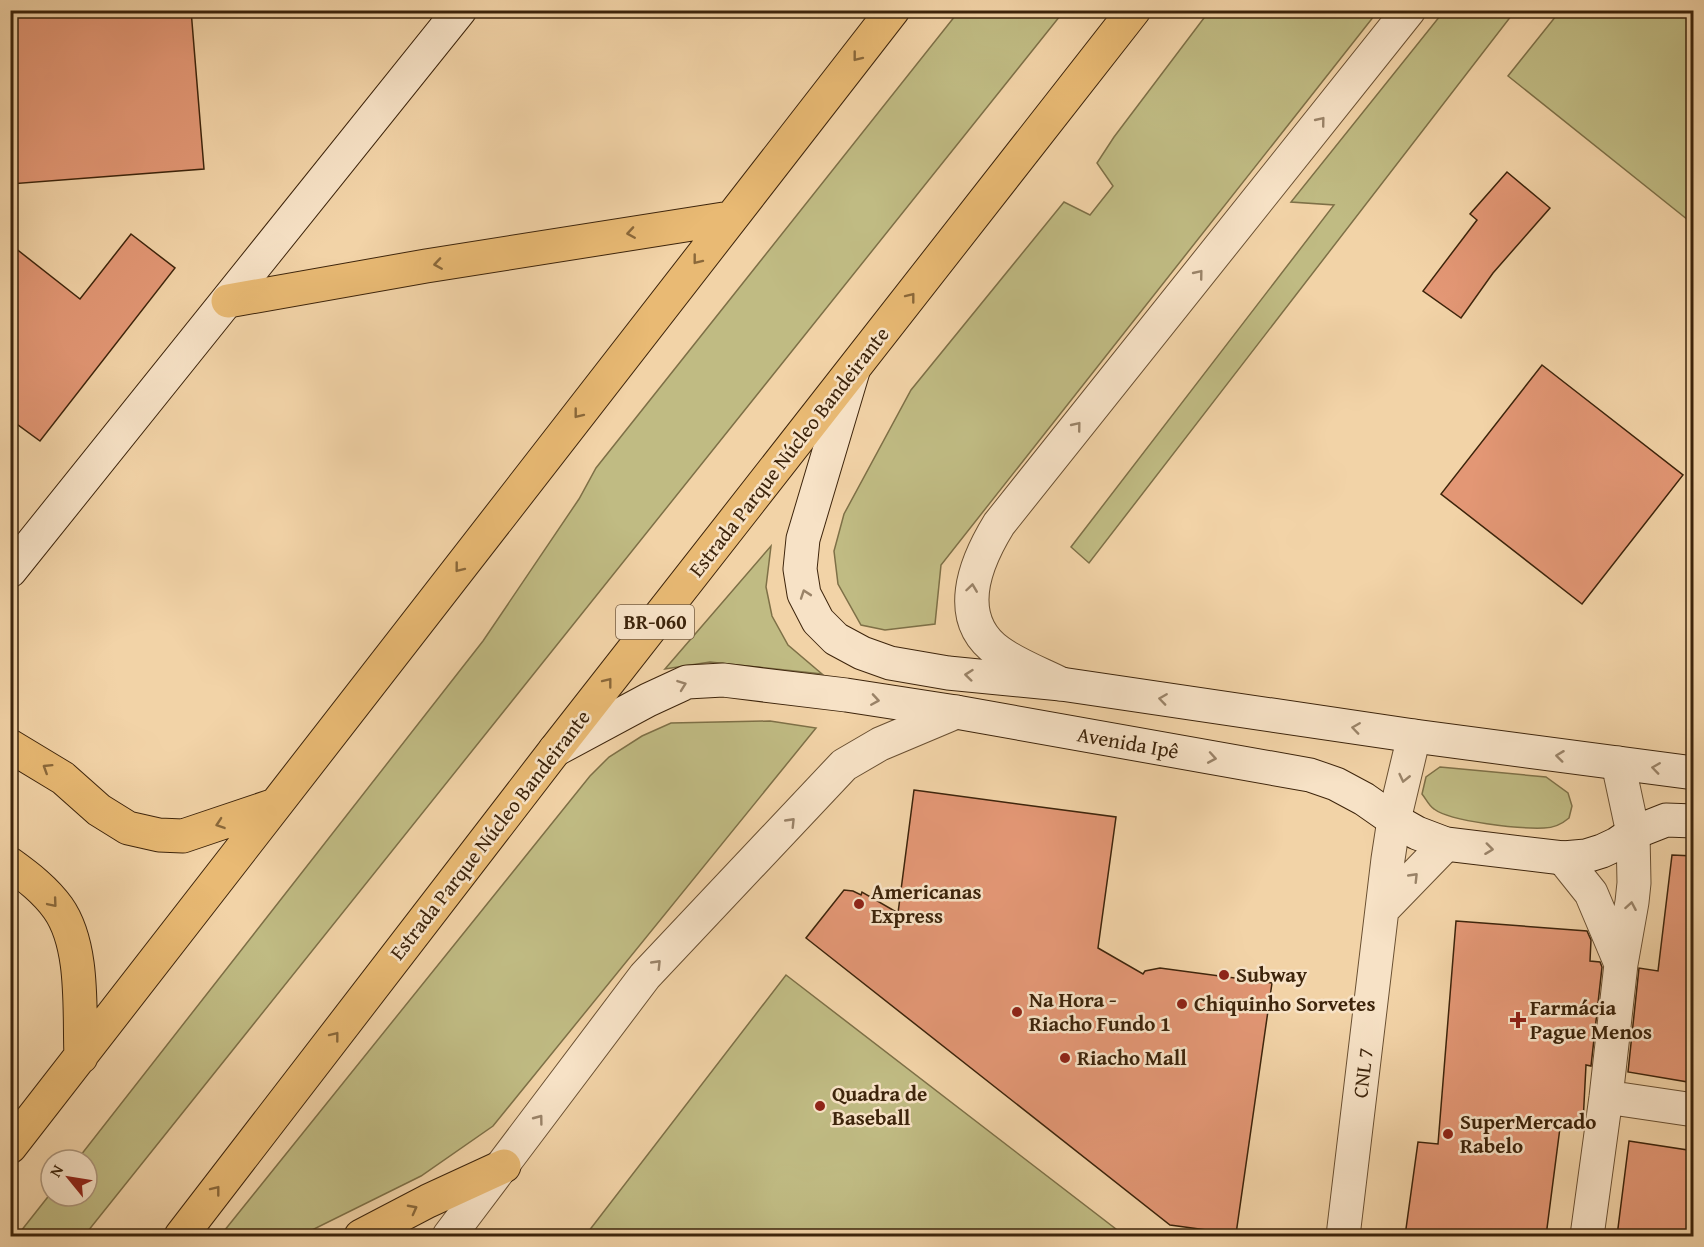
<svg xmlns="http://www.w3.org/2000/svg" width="1704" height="1247" font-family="'Gentium Book Plus',serif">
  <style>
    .green { fill: #c0bb83; stroke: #7e7047; stroke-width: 1.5 }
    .building { fill: #e39775; stroke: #3d240b; stroke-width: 1.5 }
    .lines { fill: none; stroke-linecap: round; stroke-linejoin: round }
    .street-casing { stroke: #6a5032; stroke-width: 35 }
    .secondary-casing { stroke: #3d240b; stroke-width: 35 }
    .highway-casing { stroke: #3d240b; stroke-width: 35 }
    .street { stroke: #f7e2c6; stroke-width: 33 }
    .secondary { stroke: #f7e2c6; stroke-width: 33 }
    .highway { stroke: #e9ba74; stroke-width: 33 }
    .oneway { stroke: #8a683a }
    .oneway2 { stroke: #9a8368 }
    .poi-dot { fill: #8f2418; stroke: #f7e2c6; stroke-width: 2 }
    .labels { text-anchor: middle; stroke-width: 5; stroke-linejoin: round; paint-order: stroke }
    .shield { fill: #f7e2c6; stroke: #755d43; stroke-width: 1.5 }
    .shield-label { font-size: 20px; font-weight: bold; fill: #3d240b }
    .street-label { font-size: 21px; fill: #3d240b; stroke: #f7e2c6 }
    .poi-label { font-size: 21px; font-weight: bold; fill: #3d240b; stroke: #f7e2c6; text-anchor: start }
  </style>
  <rect width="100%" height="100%" fill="#f2d3a7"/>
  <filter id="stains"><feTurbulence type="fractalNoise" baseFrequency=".00333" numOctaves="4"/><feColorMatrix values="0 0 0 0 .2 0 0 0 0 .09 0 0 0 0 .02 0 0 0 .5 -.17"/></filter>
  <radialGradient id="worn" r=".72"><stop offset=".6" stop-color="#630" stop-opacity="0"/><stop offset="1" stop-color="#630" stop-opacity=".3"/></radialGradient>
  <!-- green -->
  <path class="green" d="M 1210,10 L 1378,11 L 941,565 L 935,624 L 885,630 L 861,625 L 838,584 L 834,551 L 844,514 L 911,390 L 1064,202 L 1090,215 L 1113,186 L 1097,163 L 1114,137 Z
    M 959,11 L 1064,11 L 84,1236 L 17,1236 L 51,1193 L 51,1196 L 87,1196 L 87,1160 L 77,1160 L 483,641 L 579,499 L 596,468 Z
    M 1444,11 L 1515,11 L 1089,563 L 1071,547 L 1334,205 L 1291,202 Z
    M 1560,11 L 1693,11 L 1693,224 L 1508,76 Z
    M 771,546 L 766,587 L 772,616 L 788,645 L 822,674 L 710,662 L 665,669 Z
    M 770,721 L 816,728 L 493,1126 L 421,1176 L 300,1236 L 220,1236 L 590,776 L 609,757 L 642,736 L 671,723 Z
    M 1440,767 L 1546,777 L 1568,793 L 1572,806 L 1569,818 C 1562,824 1554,828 1544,828 C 1521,829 1451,822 1434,809 C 1429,806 1426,799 1422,794 L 1426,777 Z
    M 786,975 L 1125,1236 L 585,1236 Z"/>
  <!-- building -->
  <path class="building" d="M 10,10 L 191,10 L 204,169 L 10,184 Z
    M 1507,172 L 1550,208 L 1493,273 L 1461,318 L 1423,291 L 1477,220 L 1470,214 Z
    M 131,234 L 175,268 L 40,441 L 10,419 L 10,244 L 80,299 Z
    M 1542,365 L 1683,475 L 1582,604 L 1441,494 Z
    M 914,790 L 1116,817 L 1098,948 L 1143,974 L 1145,971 L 1160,968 L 1272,983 L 1236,1234 L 1170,1225 L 806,938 L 844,890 L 853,891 L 861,895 L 862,892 L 898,913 Z
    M 1672,855 L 1694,856 L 1694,1083 L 1628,1072 L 1639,968 L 1658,971 Z
    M 1456,921 L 1587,931 L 1591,940 L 1590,961 L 1600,962 L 1602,967 L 1591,1066 L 1586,1065 L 1583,1123 L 1561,1120 L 1546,1236 L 1405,1236 L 1418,1142 L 1438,1144 Z
    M 1629,1141 L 1694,1151 L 1694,1236 L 1617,1236 Z"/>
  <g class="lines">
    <defs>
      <path id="street" d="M 1061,684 C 1041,674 1017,665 999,652 C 952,619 975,563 999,524 L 1409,10
        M 1563,858 L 1591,893 L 1621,964
        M 1382,910 L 1446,844
        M 1606,1097 L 1694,1110
        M 449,1236 L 645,976 L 844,765 L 880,744 L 956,712
        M 1343,1236 L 1388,859 L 1394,820 L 1414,736
        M 1587,1236 L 1606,1097 L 1621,964 L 1632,902 L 1634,883 L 1633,833 L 1618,763"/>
      <path id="secondary" d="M 853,371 L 803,539 L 800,569 L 804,594 L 818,621 L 836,639 L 862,653 L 890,663 L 948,673 L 1061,684 L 1414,736 L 1694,773
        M 10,571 L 460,10
        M 555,750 L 648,700 L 687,682 L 723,680 L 846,695 L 956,712 L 1310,775 L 1336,784 L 1364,799 L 1394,820 L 1417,833 L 1446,844 L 1563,858 L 1586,856 L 1602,851 L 1617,844 L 1633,833 L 1666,820 L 1694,821"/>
      <path id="highway" d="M 228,301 L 426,266 L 730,218
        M 10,746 L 63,778 L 99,810 L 128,828 L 159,835 L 183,836 L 275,805
        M 10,864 C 28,877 45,890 58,908 C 85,946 79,1012 81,1057
        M 10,1147 L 893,10
        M 181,1236 L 555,750 L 1134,10
        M 361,1236 L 428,1201 L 504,1166"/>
    </defs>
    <!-- street casing -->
    <use href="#street" class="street-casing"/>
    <!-- secondary casing -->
    <use href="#secondary" class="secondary-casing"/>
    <!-- highway casing -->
    <use href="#highway" class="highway-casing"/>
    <!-- street -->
    <use href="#street" class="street"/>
    <!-- secondary -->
    <use href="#secondary" class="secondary"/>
    <!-- highway -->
    <use href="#highway" class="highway"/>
  </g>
  <!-- one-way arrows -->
  <defs><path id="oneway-chevron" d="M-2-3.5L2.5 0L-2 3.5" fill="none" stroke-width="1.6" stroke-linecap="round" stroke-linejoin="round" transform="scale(1.5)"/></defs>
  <g class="oneway">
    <use href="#oneway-chevron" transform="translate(857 57) rotate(128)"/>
    <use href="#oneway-chevron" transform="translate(631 233) rotate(171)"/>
    <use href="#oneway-chevron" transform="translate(697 260) rotate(128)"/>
    <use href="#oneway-chevron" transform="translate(438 264) rotate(171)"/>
    <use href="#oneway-chevron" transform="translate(911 297) rotate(-52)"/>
    <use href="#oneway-chevron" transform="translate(578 414) rotate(128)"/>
    <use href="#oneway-chevron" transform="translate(459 568) rotate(128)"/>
    <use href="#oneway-chevron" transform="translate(608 682) rotate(-52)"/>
    <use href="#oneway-chevron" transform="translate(47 768) rotate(-148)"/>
    <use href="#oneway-chevron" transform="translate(220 824) rotate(161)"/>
    <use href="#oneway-chevron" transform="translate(53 903) rotate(50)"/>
    <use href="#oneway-chevron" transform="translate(335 1036) rotate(-52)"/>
    <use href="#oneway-chevron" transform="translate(216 1190) rotate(-52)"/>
    <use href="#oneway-chevron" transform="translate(413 1209) rotate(-28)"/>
  </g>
  <g class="oneway2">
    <use href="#oneway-chevron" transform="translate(1321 121) rotate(-51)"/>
    <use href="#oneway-chevron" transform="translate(1199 274) rotate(-51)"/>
    <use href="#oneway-chevron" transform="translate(1077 426) rotate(-51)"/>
    <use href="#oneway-chevron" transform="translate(972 588) rotate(-82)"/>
    <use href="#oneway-chevron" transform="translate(805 594) rotate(-109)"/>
    <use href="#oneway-chevron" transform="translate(969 675) rotate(-174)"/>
    <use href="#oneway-chevron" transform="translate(682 685) rotate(-20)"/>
    <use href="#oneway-chevron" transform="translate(1163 699) rotate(-172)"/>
    <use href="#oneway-chevron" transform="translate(875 700) rotate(9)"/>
    <use href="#oneway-chevron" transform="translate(1356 728) rotate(-172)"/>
    <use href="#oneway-chevron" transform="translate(1560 756) rotate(-173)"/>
    <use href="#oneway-chevron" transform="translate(1212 758) rotate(10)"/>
    <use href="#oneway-chevron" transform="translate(1656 768) rotate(-172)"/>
    <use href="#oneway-chevron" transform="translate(1404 778) rotate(103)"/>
    <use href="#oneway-chevron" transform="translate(791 822) rotate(-46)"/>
    <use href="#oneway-chevron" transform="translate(1489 849) rotate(7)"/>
    <use href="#oneway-chevron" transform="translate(1414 877) rotate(-46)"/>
    <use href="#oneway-chevron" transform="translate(1631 906) rotate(-80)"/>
    <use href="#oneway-chevron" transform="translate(657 964) rotate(-46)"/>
    <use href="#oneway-chevron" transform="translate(539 1119) rotate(-53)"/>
  </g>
  <!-- markers -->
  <g class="poi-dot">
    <circle cx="859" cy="904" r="6"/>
    <circle cx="1224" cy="975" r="6"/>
    <circle cx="1182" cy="1004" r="6"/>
    <circle cx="1017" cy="1012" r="6"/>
    <path d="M1515 1011h6v6h6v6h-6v6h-6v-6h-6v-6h6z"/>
    <circle cx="1065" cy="1058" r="6"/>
    <circle cx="820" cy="1106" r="6"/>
    <circle cx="1448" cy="1134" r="6"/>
  </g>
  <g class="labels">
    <!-- shield labels -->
    <rect class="shield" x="616" y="605" width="78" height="34" rx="4.5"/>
    <g class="shield-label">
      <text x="655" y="629">BR-060</text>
    </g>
    <!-- street labels -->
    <g class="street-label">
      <text transform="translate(789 452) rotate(-52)" y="7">Estrada Parque Núcleo Bandeirante</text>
      <text transform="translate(1128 743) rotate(10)" y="7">Avenida Ipê</text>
      <text transform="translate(490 835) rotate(-52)" y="7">Estrada Parque Núcleo Bandeirante</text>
      <text transform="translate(1363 1073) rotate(-83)" y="7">CNL 7</text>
    </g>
    <!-- poi labels -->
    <g class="poi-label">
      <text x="871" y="899">Americanas<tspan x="871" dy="24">Express</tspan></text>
      <text x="1236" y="982">Subway</text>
      <text x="1029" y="1007">Na Hora -<tspan x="1029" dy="24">Riacho Fundo 1</tspan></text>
      <text x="1194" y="1011">Chiquinho Sorvetes</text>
      <text x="1530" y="1015">Farmácia<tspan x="1530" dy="24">Pague Menos</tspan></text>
      <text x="1077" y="1065">Riacho Mall</text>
      <text x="832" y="1101">Quadra de<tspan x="832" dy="24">Baseball</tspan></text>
      <text x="1460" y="1129">SuperMercado<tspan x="1460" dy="24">Rabelo</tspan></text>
    </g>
  </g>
  <!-- margin -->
  <rect width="1704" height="1247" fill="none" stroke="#f2d3a7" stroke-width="36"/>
  <rect x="12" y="12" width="1680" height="1223" fill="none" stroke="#3d240b" stroke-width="3"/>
  <rect x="18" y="18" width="1668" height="1211" fill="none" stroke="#3d240b" stroke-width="1.5"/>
  <!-- north arrow -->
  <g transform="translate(69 1178) rotate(300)"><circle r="28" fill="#f7e2c6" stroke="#ad967b" stroke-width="1.5"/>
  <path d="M0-4.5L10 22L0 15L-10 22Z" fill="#8f2418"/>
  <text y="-9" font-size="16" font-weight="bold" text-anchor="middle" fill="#3d240b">N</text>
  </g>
  <rect width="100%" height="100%" filter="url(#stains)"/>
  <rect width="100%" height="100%" fill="url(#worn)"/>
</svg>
